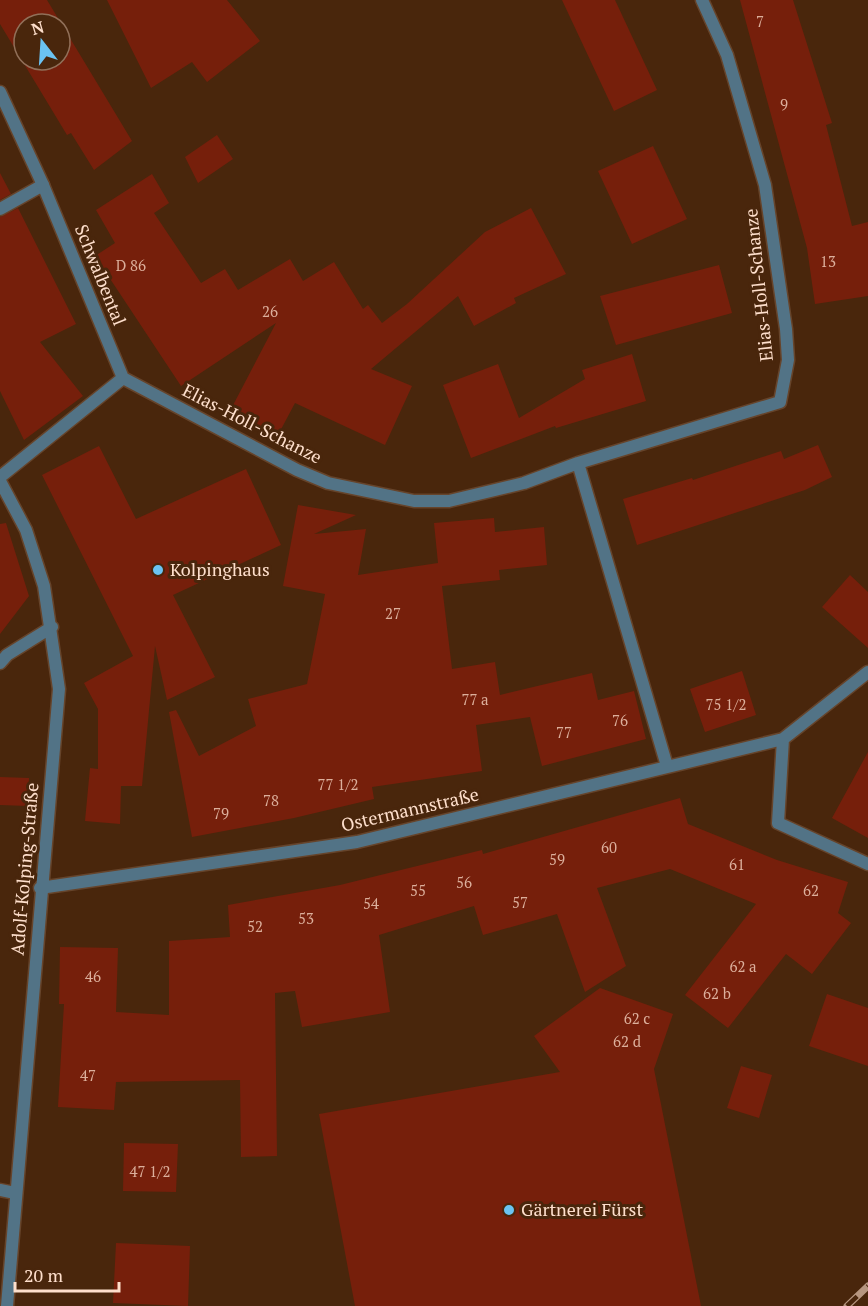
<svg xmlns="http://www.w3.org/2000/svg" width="868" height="1306" font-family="'PT Serif',serif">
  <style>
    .building { fill: #761f0b; fill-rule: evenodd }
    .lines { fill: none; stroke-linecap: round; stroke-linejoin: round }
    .service-casing { stroke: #66442b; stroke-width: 15 }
    .minor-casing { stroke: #66442b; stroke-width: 15 }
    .service { stroke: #527386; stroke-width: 12 }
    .minor { stroke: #527386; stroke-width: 12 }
    .rail-casing { stroke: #b69680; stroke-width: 7 }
    .rail { stroke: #49260c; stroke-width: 4.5; stroke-dasharray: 14; stroke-linecap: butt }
    .poi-dot { fill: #6bc3f2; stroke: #49260c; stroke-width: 2 }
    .labels { text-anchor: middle; stroke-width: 6; stroke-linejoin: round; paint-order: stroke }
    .number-label { font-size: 15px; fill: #dcaf9c }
    .street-label { font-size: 18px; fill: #fedfcc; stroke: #49260c }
    .poi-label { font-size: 18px; fill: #fedfcc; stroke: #49260c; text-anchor: start }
  </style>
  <rect width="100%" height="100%" fill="#49260c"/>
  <!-- building -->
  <path class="building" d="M 0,0 L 47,0 L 132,141 L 94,170 L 71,133 L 67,135 L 0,24 ZM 24,24 L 60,24 L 60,60 L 24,60 Z
    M 107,0 L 227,0 L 260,41 L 207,82 L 192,62 L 151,88 Z
    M 562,0 L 615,0 L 657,90 L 614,111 Z
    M 740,0 L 793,0 L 832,123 L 826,125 L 852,226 L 868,222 L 868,296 L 815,304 L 807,248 Z
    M 217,135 L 233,159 L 198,183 L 185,157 Z
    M 653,146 L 687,219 L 632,244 L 598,171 Z
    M 0,173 L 11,194 L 0,200 Z
    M 152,174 L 169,203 L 154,213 L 201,283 L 225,269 L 238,290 L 290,259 L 303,281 L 334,262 L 363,309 L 368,305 L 382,323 L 407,304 L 485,232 L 531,208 L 566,274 L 514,298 L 516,303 L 474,326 L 458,296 L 371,369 L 412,386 L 385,445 L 295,403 L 278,435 L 230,411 L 276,323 L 181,386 L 95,256 L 115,243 L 96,210 Z
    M 18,208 L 76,324 L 40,342 L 83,396 L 24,440 L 0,391 L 0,217 Z
    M 719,265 L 732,313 L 616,345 L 600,296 Z
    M 632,354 L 646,401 L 556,428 L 555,426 L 471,458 L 443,385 L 498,364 L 519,418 L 585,379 L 582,370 Z
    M 818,445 L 832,477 L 805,490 L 637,545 L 623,499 L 692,478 L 693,480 L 781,451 L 784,459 Z
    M 99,446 L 136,519 L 246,469 L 281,545 L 173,595 L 215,677 L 167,700 L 155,646 L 142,786 L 121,786 L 120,824 L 85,821 L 90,768 L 98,769 L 98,709 L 84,683 L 133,656 L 42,475 Z
    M 298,505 L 356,515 L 314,534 L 366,529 L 358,575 L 438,563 L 434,523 L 494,518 L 495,532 L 544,527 L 547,565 L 499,570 L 500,580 L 442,586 L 452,669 L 495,662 L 500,695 L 592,673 L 598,700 L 634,691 L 646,739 L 542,766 L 530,717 L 476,725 L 482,771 L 372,787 L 374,799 L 294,818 L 192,837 L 169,712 L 176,710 L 199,756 L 256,726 L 248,699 L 307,684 L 325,594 L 283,586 Z
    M 6,523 L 29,596 L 0,634 L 0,524 Z
    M 850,575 L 868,592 L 868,648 L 822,607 Z
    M 742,671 L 756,715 L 705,732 L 690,689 Z
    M 868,752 L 868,838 L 832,818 Z
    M 0,777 L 29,778 L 28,806 L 0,805 Z
    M 680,798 L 688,824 L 777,860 L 848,882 L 838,913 L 851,923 L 812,974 L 786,954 L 728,1028 L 685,995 L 756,904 L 670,869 L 597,888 L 626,966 L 585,992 L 557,914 L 483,935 L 474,906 L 379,935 L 390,1012 L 302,1027 L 295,991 L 275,993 L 277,1156 L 241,1157 L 240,1080 L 116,1082 L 114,1110 L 58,1107 L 64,1004 L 59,1004 L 60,947 L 118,948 L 116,1012 L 169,1015 L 169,941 L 230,937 L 228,905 L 340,885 L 482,850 L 483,854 Z
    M 600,988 L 673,1014 L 654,1069 L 701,1306 L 355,1306 L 319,1114 L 560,1072 L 534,1036 Z
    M 827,994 L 868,1008 L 868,1066 L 809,1046 Z
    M 741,1066 L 772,1075 L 759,1118 L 727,1108 Z
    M 124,1143 L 178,1144 L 176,1192 L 123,1191 Z
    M 116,1243 L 190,1246 L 188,1306 L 113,1303 Z"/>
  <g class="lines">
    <defs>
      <path id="service" d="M 0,209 L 43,185"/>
      <path id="minor" d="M 0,92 L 43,185 L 123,378
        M 123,378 L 297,470 L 328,483 L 414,501 L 449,501 L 524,483 L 578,463 L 780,402 L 788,360 L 786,329 L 765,185 L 727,55 L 702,0
        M 578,463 L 667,766
        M 0,477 L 123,378
        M 0,481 L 26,530 L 44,586 L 59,689 L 7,1306
        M 0,663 L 7,655 L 52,627
        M 783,739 L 778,823 L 868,864
        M 40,888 L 357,842 L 783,739 L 868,672
        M 0,1190 L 15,1193"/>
    </defs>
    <!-- service casing -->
    <use href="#service" class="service-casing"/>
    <!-- minor casing -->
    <use href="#minor" class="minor-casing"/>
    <!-- service -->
    <use href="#service" class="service"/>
    <!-- minor -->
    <use href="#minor" class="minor"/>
    <defs>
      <path id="rail" d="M 847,1306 L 868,1286"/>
    </defs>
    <!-- rail casing -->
    <use href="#rail" class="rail-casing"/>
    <!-- rail -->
    <use href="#rail" class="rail"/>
  </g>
  <!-- markers -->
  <g class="poi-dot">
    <circle cx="158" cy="570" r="6"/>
    <circle cx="509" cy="1210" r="6"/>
  </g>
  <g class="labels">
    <!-- number labels -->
    <g class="number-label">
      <text x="760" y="27">7</text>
      <text x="784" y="110">9</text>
      <text x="828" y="267">13</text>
      <text x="131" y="271">D 86</text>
      <text x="270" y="317">26</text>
      <text x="393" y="619">27</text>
      <text x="475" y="705">77 a</text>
      <text x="726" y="710">75 1/2</text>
      <text x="620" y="726">76</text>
      <text x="564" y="738">77</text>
      <text x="338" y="790">77 1/2</text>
      <text x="271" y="806">78</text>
      <text x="221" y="819">79</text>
      <text x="609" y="853">60</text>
      <text x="557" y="865">59</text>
      <text x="737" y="870">61</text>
      <text x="464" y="888">56</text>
      <text x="418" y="896">55</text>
      <text x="811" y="896">62</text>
      <text x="520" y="908">57</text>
      <text x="371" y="909">54</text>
      <text x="306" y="924">53</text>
      <text x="255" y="932">52</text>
      <text x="743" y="972">62 a</text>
      <text x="93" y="982">46</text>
      <text x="717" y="999">62 b</text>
      <text x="637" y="1024">62 c</text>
      <text x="627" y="1047">62 d</text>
      <text x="88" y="1081">47</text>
      <text x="150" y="1177">47 1/2</text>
    </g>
    <!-- street labels -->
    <g class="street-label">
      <text transform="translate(100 275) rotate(68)" y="6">Schwalbental</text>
      <text transform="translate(759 285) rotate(-96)" y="6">Elias-Holl-Schanze</text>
      <text transform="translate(252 424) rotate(27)" y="6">Elias-Holl-Schanze</text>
      <text transform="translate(410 810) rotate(-13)" y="6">Ostermannstraße</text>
      <text transform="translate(25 869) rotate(-85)" y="6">Adolf-Kolping-Straße</text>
    </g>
    <!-- poi labels -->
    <g class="poi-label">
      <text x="170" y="576">Kolpinghaus</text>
      <text x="521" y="1216">Gärtnerei Fürst</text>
    </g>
  </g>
  <!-- north arrow -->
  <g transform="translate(42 42) rotate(343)"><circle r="28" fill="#49260c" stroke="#917059" stroke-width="1.5"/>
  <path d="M0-4.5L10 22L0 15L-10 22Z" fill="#6bc3f2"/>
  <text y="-9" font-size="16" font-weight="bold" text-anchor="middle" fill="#fedfcc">N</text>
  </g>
  <!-- scale -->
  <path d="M15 1282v9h104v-9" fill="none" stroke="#fedfcc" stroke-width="3"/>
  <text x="24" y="1282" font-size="18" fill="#fedfcc" stroke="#49260c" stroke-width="4.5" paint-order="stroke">20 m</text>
</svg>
